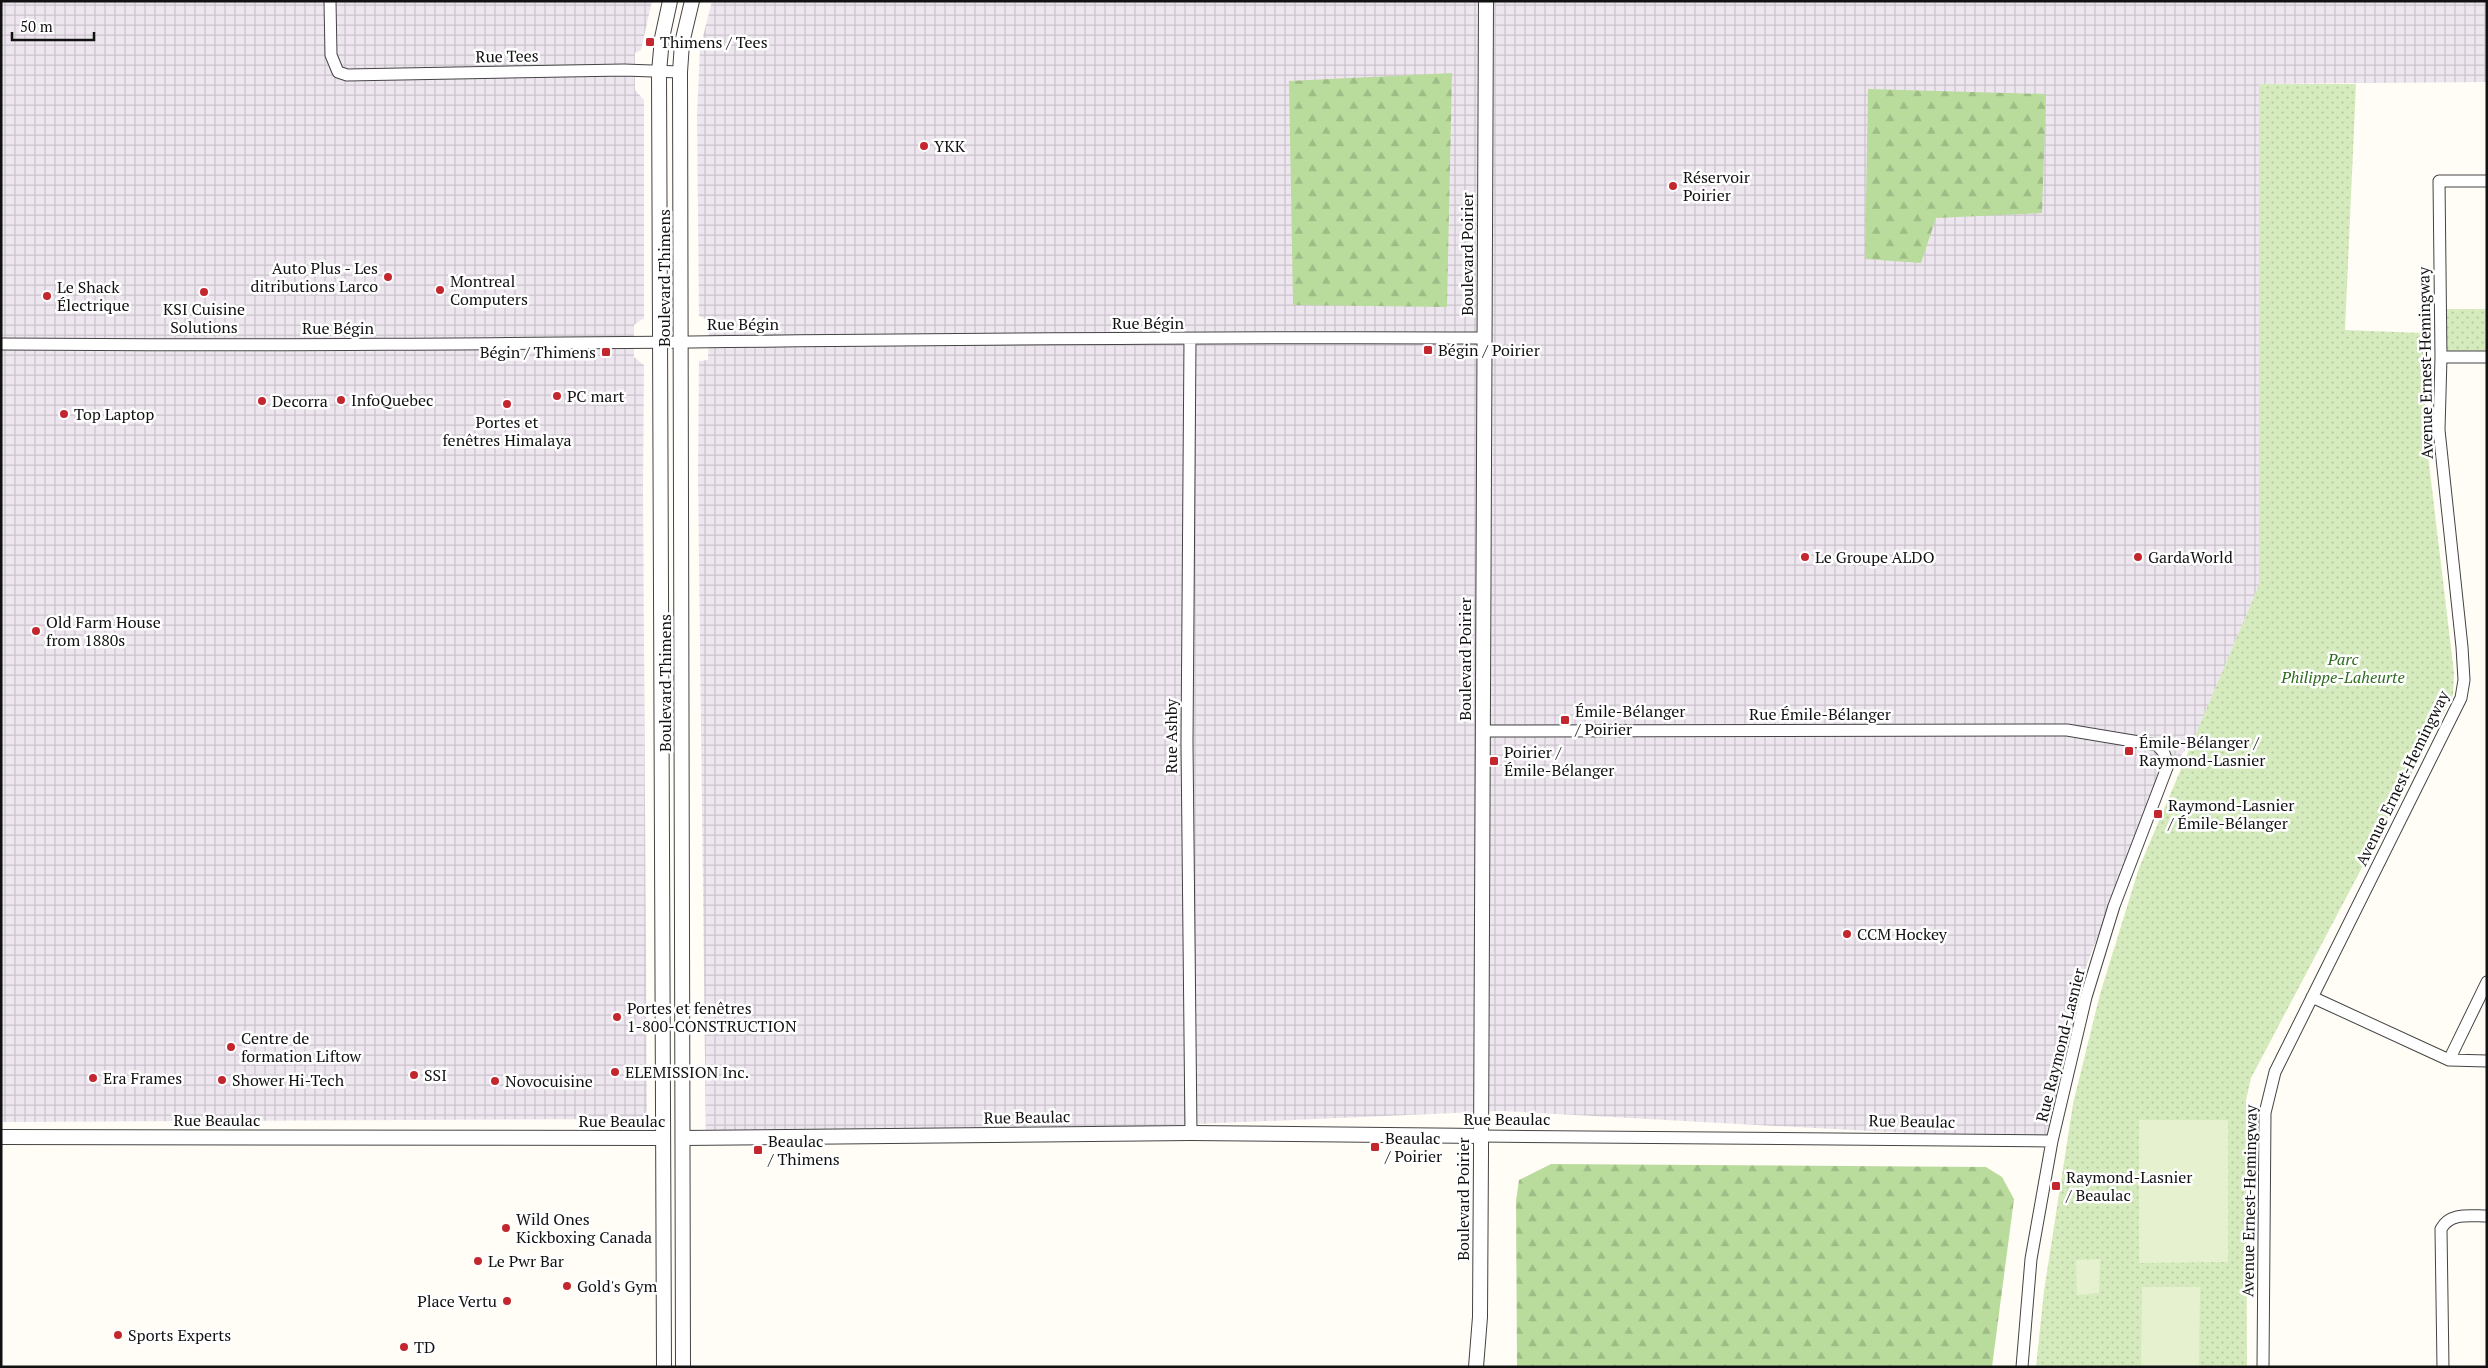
<svg xmlns="http://www.w3.org/2000/svg" width="2488" height="1368" font-family="'PT Serif',serif">
  <style>
    .industrial { fill: url(#industrial-grid) }
    .forest { fill: url(#forest-firs) }
    .park { fill: url(#park-dots) }
    .pitch { fill: #e6f2cf }
    .lines { fill: none; stroke-linecap: round; stroke-linejoin: round }
    .minor-casing { stroke: #444; stroke-width: 13 }
    .tertiary-casing { stroke: #444; stroke-width: 16 }
    .minor { stroke: #fff; stroke-width: 11 }
    .tertiary { stroke: #fff; stroke-width: 14 }
    .poi-dot { fill: #c4262e; stroke: #fff; stroke-width: 2 }
    .labels { text-anchor: middle; stroke-width: 5; stroke-linejoin: round; paint-order: stroke }
    .poi-label { font-size: 16px; fill: #111; stroke: #fff; text-anchor: start }
    .street-label { font-size: 16px; fill: #111; stroke: #fff }
    .park-label { font-size: 16px; font-style: italic; fill: #2f6b1f; stroke: #fff }
  </style>
  <defs>
    <pattern id="industrial-grid" width="8" height="8" patternUnits="userSpaceOnUse" patternTransform="scale(1.25)"><rect width="8" height="8" fill="#eee6ef"/><path d="M0 4h8M4 0v8" fill="none" stroke="#cbc4cc"/></pattern>
    <pattern id="forest-firs" width="22" height="20" patternUnits="userSpaceOnUse" patternTransform="scale(1.25)"><rect width="22" height="20" fill="#b9dc9c"/><path d="M5 1l3.5 6h-7zM16 11l3.5 6h-7z" fill="#9ebc85"/></pattern>
    <pattern id="park-dots" width="8" height="8" patternUnits="userSpaceOnUse" patternTransform="scale(1.25)"><rect width="8" height="8" fill="#d5ebbd"/><path d="M2 2h.1M6 6h.1" fill="none" stroke="#b6c8a1" stroke-width="1.8" stroke-linecap="round"/></pattern>
  </defs>
  <rect width="100%" height="100%" fill="#fffdf5"/>
  <!-- industrial -->
  <path class="industrial" d="M 1,1 L 652,1 L 641,50 L 635,53 L 635,90 L 644,100 L 644,318 L 634,325 L 634,357 L 644,365 L 643,491 L 647,1114 L 638,1119 L 1,1122 Z
    M 712,1 L 2487,1 L 2487,82 L 2259,84 L 2259,585 L 2194,739 L 2152,792 L 2080,983 L 2052,1141 L 1501,1111 L 706,1145 L 698,476 L 699,361 L 708,360 L 709,321 L 699,316 L 697,115 L 700,48 Z"/>
  <!-- forest -->
  <path class="forest" d="M 1452,73 L 1447,307 L 1293,305 L 1289,81 Z
    M 1868,89 L 2046,94 L 2042,213 L 1936,218 L 1921,263 L 1865,259 Z
    M 1551,1164 L 1986,1167 L 2002,1177 L 2014,1199 L 1992,1367 L 1517,1367 L 1516,1201 L 1519,1180 Z"/>
  <!-- park -->
  <path class="park" d="M 2259,84 L 2356,84 L 2345,330 L 2422,333 L 2427,447 L 2454,673 L 2453,695 L 2251,1078 L 2246,1100 L 2247,1367 L 2036,1367 L 2044,1291 L 2073,1104 L 2100,994 L 2139,868 L 2259,585 Z
    M 2441,309 L 2487,309 L 2487,357 L 2441,357 Z"/>
  <!-- pitch -->
  <path class="pitch" d="M 2139,1120 L 2228,1120 L 2228,1262 L 2139,1263 Z
    M 2100,1259 L 2099,1293 L 2077,1295 L 2076,1260 Z
    M 2142,1287 L 2200,1287 L 2199,1367 L 2141,1367 Z"/>
  <g class="lines">
    <defs>
      <path id="minor" d="M 330,1 L 331,55 L 338,72 L 347,75 L 624,70 L 680,72
        M 1190,339 L 1187,743 L 1191,1133
        M 1,344 C 496,348 990,335 1484,338
        M 2441,357 L 2487,357
        M 1482,731 L 2067,730 L 2157,745 L 2164,753 L 2168,765 L 2114,906 L 2086,997 L 2052,1141 L 2031,1259 L 2022,1367
        M 2312,997 L 2449,1060 L 2487,1061
        M 2449,1060 L 2487,982
        M 1481,1136 L 2052,1141
        M 2263,1367 L 2265,1113 L 2275,1072 L 2461,698 L 2464,680 L 2462,647 L 2439,430 L 2441,357 L 2439,181 L 2487,181
        M 2443,1367 L 2441,1229 C 2450,1212 2470,1216 2487,1216"/>
      <path id="tertiary" d="M 1,1137 L 663,1138
        M 683,1138 L 1191,1133 L 1481,1136
        M 664,1367 L 659,72 L 662,38 L 670,1
        M 683,1367 L 680,72 L 682,43 L 692,1
        M 1476,1367 L 1480,1317 L 1481,1153 L 1486,1"/>
    </defs>
    <!-- minor casing -->
    <use href="#minor" class="minor-casing"/>
    <!-- tertiary casing -->
    <use href="#tertiary" class="tertiary-casing"/>
    <!-- minor -->
    <use href="#minor" class="minor"/>
    <!-- tertiary -->
    <use href="#tertiary" class="tertiary"/>
  </g>
  <!-- markers -->
  <g class="poi-dot">
    <rect x="645" y="37" width="10" height="10" rx="2.5"/>
    <circle cx="924" cy="146" r="5"/>
    <circle cx="1673" cy="186" r="5"/>
    <circle cx="388" cy="277" r="5"/>
    <circle cx="440" cy="290" r="5"/>
    <circle cx="204" cy="292" r="5"/>
    <circle cx="47" cy="296" r="5"/>
    <rect x="1423" y="345" width="10" height="10" rx="2.5"/>
    <rect x="601" y="347" width="10" height="10" rx="2.5"/>
    <circle cx="557" cy="396" r="5"/>
    <circle cx="341" cy="400" r="5"/>
    <circle cx="262" cy="401" r="5"/>
    <circle cx="507" cy="404" r="5"/>
    <circle cx="64" cy="414" r="5"/>
    <circle cx="1805" cy="557" r="5"/>
    <circle cx="2138" cy="557" r="5"/>
    <circle cx="36" cy="631" r="5"/>
    <rect x="1560" y="715" width="10" height="10" rx="2.5"/>
    <rect x="2124" y="746" width="10" height="10" rx="2.5"/>
    <rect x="1489" y="756" width="10" height="10" rx="2.5"/>
    <rect x="2153" y="809" width="10" height="10" rx="2.5"/>
    <circle cx="1847" cy="934" r="5"/>
    <circle cx="617" cy="1017" r="5"/>
    <circle cx="231" cy="1047" r="5"/>
    <circle cx="615" cy="1072" r="5"/>
    <circle cx="414" cy="1075" r="5"/>
    <circle cx="93" cy="1078" r="5"/>
    <circle cx="222" cy="1080" r="5"/>
    <circle cx="495" cy="1081" r="5"/>
    <rect x="1370" y="1142" width="10" height="10" rx="2.5"/>
    <rect x="753" y="1145" width="10" height="10" rx="2.5"/>
    <rect x="2051" y="1181" width="10" height="10" rx="2.5"/>
    <circle cx="506" cy="1228" r="5"/>
    <circle cx="478" cy="1261" r="5"/>
    <circle cx="567" cy="1286" r="5"/>
    <circle cx="507" cy="1301" r="5"/>
    <circle cx="118" cy="1335" r="5"/>
    <circle cx="404" cy="1347" r="5"/>
  </g>
  <g class="labels">
    <!-- poi labels -->
    <g class="poi-label">
      <text x="660" y="48">Thimens / Tees</text>
      <text x="934" y="152">YKK</text>
      <text x="1683" y="183">Réservoir<tspan x="1683" dy="18">Poirier</tspan></text>
      <text x="378" y="274" text-anchor="end">Auto Plus - Les<tspan x="378" dy="18">ditributions Larco</tspan></text>
      <text x="450" y="287">Montreal<tspan x="450" dy="18">Computers</tspan></text>
      <text x="57" y="293">Le Shack<tspan x="57" dy="18">Électrique</tspan></text>
      <text x="204" y="315" text-anchor="middle">KSI Cuisine<tspan x="204" dy="18">Solutions</tspan></text>
      <text x="1438" y="356">Bégin / Poirier</text>
      <text x="596" y="358" text-anchor="end">Bégin / Thimens</text>
      <text x="567" y="402">PC mart</text>
      <text x="351" y="406">InfoQuebec</text>
      <text x="272" y="407">Decorra</text>
      <text x="74" y="420">Top Laptop</text>
      <text x="507" y="428" text-anchor="middle">Portes et<tspan x="507" dy="18">fenêtres Himalaya</tspan></text>
      <text x="1815" y="563">Le Groupe ALDO</text>
      <text x="2148" y="563">GardaWorld</text>
      <text x="46" y="628">Old Farm House<tspan x="46" dy="18">from 1880s</tspan></text>
      <text x="1575" y="717">Émile-Bélanger<tspan x="1575" dy="18">/ Poirier</tspan></text>
      <text x="2139" y="748">Émile-Bélanger /<tspan x="2139" dy="18">Raymond-Lasnier</tspan></text>
      <text x="1504" y="758">Poirier /<tspan x="1504" dy="18">Émile-Bélanger</tspan></text>
      <text x="2168" y="811">Raymond-Lasnier<tspan x="2168" dy="18">/ Émile-Bélanger</tspan></text>
      <text x="1857" y="940">CCM Hockey</text>
      <text x="627" y="1014">Portes et fenêtres<tspan x="627" dy="18">1-800-CONSTRUCTION</tspan></text>
      <text x="241" y="1044">Centre de<tspan x="241" dy="18">formation Liftow</tspan></text>
      <text x="625" y="1078">ELEMISSION Inc.</text>
      <text x="424" y="1081">SSI</text>
      <text x="103" y="1084">Era Frames</text>
      <text x="232" y="1086">Shower Hi-Tech</text>
      <text x="505" y="1087">Novocuisine</text>
      <text x="1385" y="1144">Beaulac<tspan x="1385" dy="18">/ Poirier</tspan></text>
      <text x="768" y="1147">Beaulac<tspan x="768" dy="18">/ Thimens</tspan></text>
      <text x="2066" y="1183">Raymond-Lasnier<tspan x="2066" dy="18">/ Beaulac</tspan></text>
      <text x="516" y="1225">Wild Ones<tspan x="516" dy="18">Kickboxing Canada</tspan></text>
      <text x="488" y="1267">Le Pwr Bar</text>
      <text x="577" y="1292">Gold's Gym</text>
      <text x="497" y="1307" text-anchor="end">Place Vertu</text>
      <text x="128" y="1341">Sports Experts</text>
      <text x="414" y="1353">TD</text>
    </g>
    <!-- street labels -->
    <g class="street-label">
      <text transform="translate(507 56) rotate(-1)" y="6">Rue Tees</text>
      <text transform="translate(1467 254) rotate(-90)" y="6">Boulevard Poirier</text>
      <text transform="translate(664 278) rotate(-90)" y="6">Boulevard Thimens</text>
      <text x="1148" y="329">Rue Bégin</text>
      <text x="743" y="330">Rue Bégin</text>
      <text x="338" y="334">Rue Bégin</text>
      <text transform="translate(2425 363) rotate(-91)" y="6">Avenue Ernest-Hemingway</text>
      <text transform="translate(1465 659) rotate(-90)" y="6">Boulevard Poirier</text>
      <text transform="translate(665 683) rotate(-90)" y="6">Boulevard Thimens</text>
      <text x="1820" y="720">Rue Émile-Bélanger</text>
      <text transform="translate(1171 736) rotate(-90)" y="6">Rue Ashby</text>
      <text transform="translate(2402 778) rotate(-64)" y="6">Avenue Ernest-Hemingway</text>
      <text transform="translate(2060 1045) rotate(-76)" y="6">Rue Raymond-Lasnier</text>
      <text transform="translate(1027 1117) rotate(-1)" y="6">Rue Beaulac</text>
      <text x="1507" y="1125">Rue Beaulac</text>
      <text x="217" y="1126">Rue Beaulac</text>
      <text x="622" y="1127">Rue Beaulac</text>
      <text transform="translate(1912 1121) rotate(1)" y="6">Rue Beaulac</text>
      <text transform="translate(1463 1199) rotate(-90)" y="6">Boulevard Poirier</text>
      <text transform="translate(2249 1201) rotate(-89)" y="6">Avenue Ernest-Hemingway</text>
    </g>
    <!-- park labels -->
    <g class="park-label">
      <text x="2343" y="665">Parc<tspan x="2343" dy="18">Philippe-Laheurte</tspan></text>
    </g>
  </g>
  <!-- border -->
  <rect width="2488" height="1368" fill="none" stroke="#111111" stroke-width="5"/>
  <!-- scale -->
  <path d="M12 32v8h82v-8" fill="none" stroke="#111111" stroke-width="2.5"/>
  <text x="20" y="32" font-size="15" fill="#111111" stroke="#ffffff" stroke-width="4" paint-order="stroke">50 m</text>
</svg>
